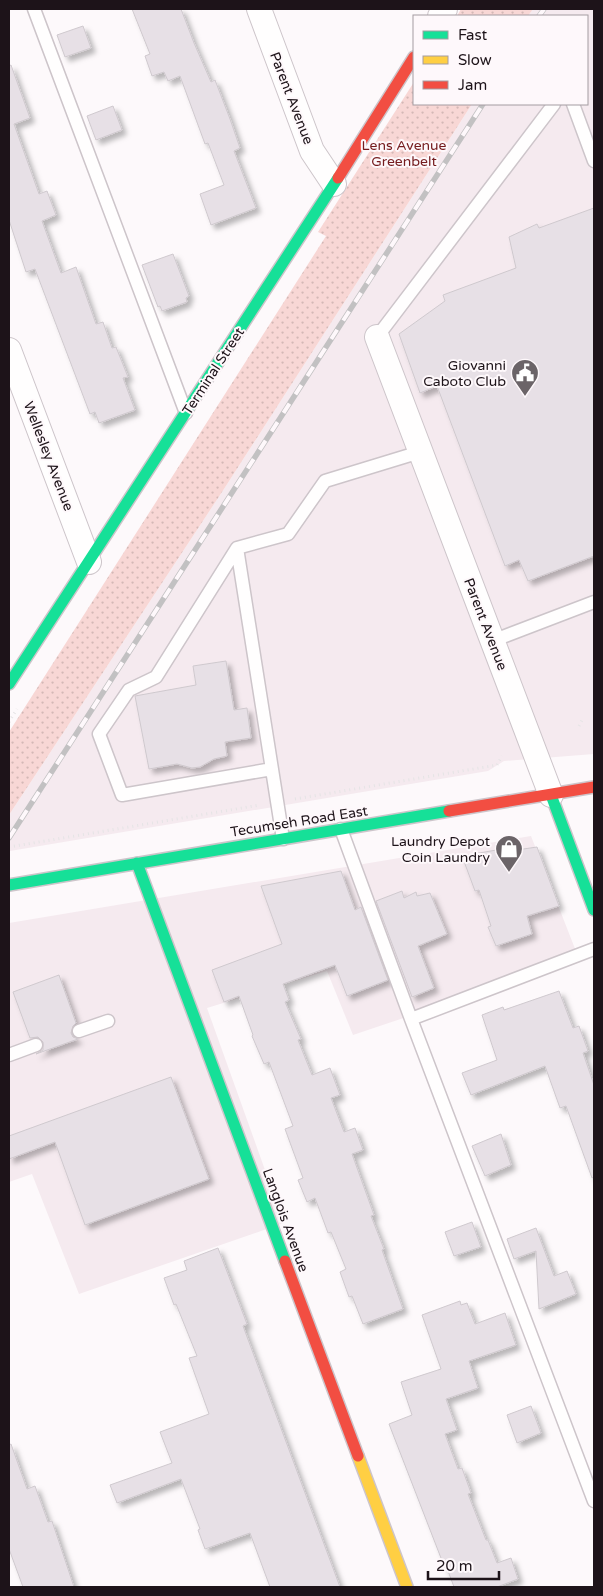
<svg xmlns="http://www.w3.org/2000/svg" width="603" height="1596" font-family="'Varela Round',sans-serif">
  <style>
    .built { fill: #f5eaef }
    .park { fill: url(#park-dots) }
    .building { fill: #e7e0e6; stroke: #cfc9ce; filter: url(#shadow) }
    .lines { fill: none; stroke-linecap: round; stroke-linejoin: round }
    .lane-casing { stroke: #cdc5ca; stroke-width: 15 }
    .street-casing { stroke: #cdc5ca; stroke-width: 26 }
    .fast-casing { stroke: #cdc5ca; stroke-width: 14 }
    .slow-casing { stroke: #cdc5ca; stroke-width: 14 }
    .jam-casing { stroke: #cdc5ca; stroke-width: 14 }
    .path { stroke: #e5e4e5; stroke-width: 3; stroke-dasharray: 1 4; stroke-linecap: butt }
    .lane { stroke: #fffefe; stroke-width: 12 }
    .street { stroke: #fffefe; stroke-width: 24 }
    .fast { stroke: #16e098; stroke-width: 11 }
    .slow { stroke: #ffcf43; stroke-width: 11 }
    .jam { stroke: #f24e42; stroke-width: 11 }
    .rail-casing { stroke: #c2c1c2; stroke-width: 5.5 }
    .rail { stroke: #fef8fb; stroke-width: 4; stroke-dasharray: 11; stroke-linecap: butt }
    .labels { text-anchor: middle; stroke-width: 4; stroke-linejoin: round; paint-order: stroke }
    .street-label { font-size: 14px; fill: #1d1319; stroke: #fef8fb }
    .park-label { font-size: 14px; fill: #751c1e; stroke: #fef8fb }
    .poi-label { font-size: 14px; fill: #1d1319; stroke: #fef8fb; text-anchor: end }
  </style>
  <defs>
    <pattern id="park-dots" width="8" height="8" patternUnits="userSpaceOnUse" patternTransform="scale(1.25)"><rect width="8" height="8" fill="#f8d7d5"/><path d="M2 2h.1M6 6h.1" fill="none" stroke="#d4b8b6" stroke-width="1.8" stroke-linecap="round"/></pattern>
    <filter id="shadow"><feDropShadow dx="4.5" dy="4.5" stdDeviation="2.5" flood-color="#0004"/></filter>
  </defs>
  <rect width="100%" height="100%" fill="#fdf9fb"/>
  <!-- built -->
  <path class="built" d="M 533,9 L 594,9 L 594,754 L 504,761 L 488,771 L 10,851 L 9,854 L 9,815 L 224,489 L 472,104 L 587,104 L 587,16 L 528,16 Z
    M 531,836 L 579,959 L 353,1035 L 327,971 L 207,1008 L 284,1223 L 79,1294 L 32,1174 L 9,1182 L 9,923 Z"/>
  <!-- park -->
  <path class="park" d="M 461,9 L 533,9 L 528,16 L 457,16 Z
    M 414,82 L 414,104 L 472,104 L 224,489 L 9,815 L 9,732 L 326,236 L 318,232 Z"/>
  <!-- building -->
  <path class="building" d="M 132,9 L 181,9 L 194,43 L 211,82 L 215,80 L 230,119 L 240,148 L 234,151 L 256,208 L 211,225 L 200,194 L 224,185 L 208,143 L 205,144 L 180,76 L 168,81 L 164,72 L 152,76 L 145,56 L 150,54 Z
    M 83,26 L 91,48 L 65,57 L 57,35 Z
    M 11,65 L 30,118 L 14,124 L 39,194 L 47,191 L 56,215 L 42,221 L 61,273 L 76,267 L 96,324 L 103,322 L 112,348 L 116,347 L 128,377 L 123,378 L 135,410 L 99,423 L 95,412 L 90,414 L 35,269 L 26,272 L 9,220 L 9,66 Z
    M 113,106 L 122,130 L 96,140 L 87,116 Z
    M 594,208 L 594,556 L 528,581 L 519,560 L 505,566 L 437,386 L 420,393 L 399,334 L 445,301 L 443,295 L 516,268 L 509,237 L 537,224 L 539,228 Z
    M 173,254 L 189,296 L 186,298 L 187,302 L 162,311 L 160,306 L 158,307 L 142,265 Z
    M 226,661 L 234,710 L 247,708 L 251,738 L 225,742 L 227,756 L 214,759 L 200,767 L 192,768 L 177,764 L 149,769 L 135,696 L 196,685 L 193,666 Z
    M 537,847 L 559,906 L 527,916 L 532,934 L 496,946 L 488,927 L 491,926 L 479,890 L 475,891 L 462,856 L 502,849 L 503,852 Z
    M 341,871 L 355,910 L 361,907 L 388,980 L 347,996 L 335,965 L 283,984 L 289,1000 L 285,1002 L 301,1039 L 298,1040 L 312,1075 L 330,1068 L 340,1095 L 331,1098 L 344,1132 L 355,1128 L 363,1150 L 352,1154 L 374,1215 L 371,1216 L 384,1249 L 382,1250 L 403,1309 L 363,1324 L 352,1296 L 349,1297 L 340,1272 L 346,1269 L 331,1232 L 328,1233 L 315,1198 L 307,1202 L 298,1180 L 303,1178 L 285,1129 L 293,1126 L 269,1062 L 264,1064 L 252,1036 L 253,1035 L 239,996 L 224,1002 L 212,970 L 282,944 L 261,886 Z
    M 402,891 L 404,898 L 416,892 L 417,896 L 430,893 L 447,934 L 418,946 L 434,988 L 412,997 L 376,901 Z
    M 59,975 L 76,1023 L 73,1026 L 71,1033 L 73,1037 L 78,1039 L 36,1054 L 43,1050 L 43,1042 L 38,1037 L 30,1038 L 13,992 Z
    M 559,991 L 573,1028 L 579,1026 L 588,1051 L 583,1053 L 594,1085 L 594,1177 L 592,1178 L 566,1106 L 560,1108 L 545,1066 L 471,1095 L 462,1073 L 497,1060 L 482,1015 L 503,1007 L 504,1010 Z
    M 171,1077 L 209,1179 L 85,1225 L 55,1142 L 9,1159 L 9,1136 Z
    M 501,1134 L 511,1165 L 485,1176 L 472,1146 Z
    M 472,1222 L 481,1247 L 454,1256 L 445,1232 Z
    M 536,1228 L 554,1276 L 567,1271 L 576,1294 L 539,1309 L 536,1251 L 514,1259 L 507,1239 Z
    M 218,1248 L 247,1324 L 243,1326 L 340,1587 L 270,1587 L 250,1533 L 205,1549 L 198,1530 L 200,1529 L 181,1479 L 117,1503 L 110,1485 L 172,1463 L 160,1432 L 209,1414 L 189,1358 L 197,1356 L 176,1304 L 174,1305 L 164,1278 L 187,1270 L 184,1261 Z
    M 460,1301 L 461,1305 L 467,1303 L 475,1324 L 505,1313 L 516,1345 L 469,1361 L 478,1388 L 446,1399 L 457,1430 L 445,1434 L 458,1469 L 462,1468 L 471,1493 L 468,1494 L 486,1540 L 488,1540 L 497,1563 L 511,1558 L 518,1579 L 497,1587 L 454,1587 L 448,1571 L 446,1571 L 389,1424 L 412,1415 L 401,1382 L 441,1369 L 422,1315 Z
    M 531,1406 L 541,1433 L 517,1443 L 507,1415 Z
    M 11,1444 L 27,1489 L 35,1486 L 48,1522 L 52,1521 L 74,1587 L 23,1587 L 9,1549 L 9,1445 Z"/>
  <g class="lines">
    <defs>
      <path id="lane" d="M 34,9 L 186,413
        M 573,104 L 594,161
        M 377,337 L 554,104
        M 237,548 L 283,839
        M 492,641 L 594,602
        M 272,769 L 122,795 L 99,734 L 129,690 L 156,677 L 237,548 L 288,534 L 325,481 L 420,452
        M 341,829 L 411,1019 L 594,1501
        M 411,1019 L 594,949
        M 79,1031 L 108,1021
        M 9,1055 L 36,1045"/>
      <path id="street" d="M 259,9 L 312,151 L 334,184
        M 440,16 L 445,9
        M 377,337 L 551,795
        M 9,350 L 89,562"/>
      <path id="fast" d="M 9,684 L 338,178
        M 551,795 L 594,910
        M 137,863 L 285,1261
        M 9,885 L 449,811"/>
      <path id="slow" d="M 358,1456 L 407,1587"/>
      <path id="jam" d="M 338,178 L 414,57
        M 449,811 L 594,787
        M 285,1261 L 358,1456"/>
    </defs>
    <!-- lane casing -->
    <use href="#lane" class="lane-casing"/>
    <!-- street casing -->
    <use href="#street" class="street-casing"/>
    <!-- fast casing -->
    <use href="#fast" class="fast-casing"/>
    <!-- slow casing -->
    <use href="#slow" class="slow-casing"/>
    <!-- jam casing -->
    <use href="#jam" class="jam-casing"/>
    <!-- path -->
    <path class="path" d="M 9,722 L 17,709
      M 579,726 L 582,720
      M 295,799 L 497,765 L 502,756
      M 9,847 L 260,805"/>
    <!-- lane -->
    <use href="#lane" class="lane"/>
    <!-- street -->
    <use href="#street" class="street"/>
    <!-- fast -->
    <use href="#fast" class="fast"/>
    <!-- slow -->
    <use href="#slow" class="slow"/>
    <!-- jam -->
    <use href="#jam" class="jam"/>
    <defs>
      <path id="rail" d="M 539,16 L 544,9
        M 9,838 L 483,104"/>
    </defs>
    <!-- rail casing -->
    <use href="#rail" class="rail-casing"/>
    <!-- rail -->
    <use href="#rail" class="rail"/>
  </g>
  <!-- icons -->
  <defs>
    <symbol id="civic-pin" viewBox="-11 -11 22 30"><path d="M0 17L-7.5 6A9.5 9.5 0 1 1 7.5 6Z" fill="#6b6468" stroke="#fef8fb"/><path d="M-.6-6.5H3V-4.5H.6V-3L4-1V1h2V6H-6V1h2V-1L-.6-3ZM-1.2 2.5V6h2.4V2.5Z" fill="#fff"/></symbol>
    <symbol id="shop-pin" viewBox="-11 -11 22 30"><path d="M0 17L-7.5 6A9.5 9.5 0 1 1 7.5 6Z" fill="#6b6468" stroke="#fef8fb"/><path d="M-5-2.5h2.3a2.7 3.5 0 0 1 5.4 0H5L5.5 6h-11ZM-1.5-2.5h3a1.5 2.3 0 0 0-3 0Z" fill="#fff"/></symbol>
  </defs>
  <g fill-rule="evenodd">
    <use href="#civic-pin" x="509" y="357" width="32" height="43"/>
    <use href="#shop-pin" x="493" y="833" width="32" height="43"/>
  </g>
  <g class="labels">
    <!-- street labels -->
    <g class="street-label">
      <text transform="translate(292 98) rotate(69)" y="5">Parent Avenue</text>
      <text transform="translate(213 371) rotate(-57)" y="5">Terminal Street</text>
      <text transform="translate(49 456) rotate(69)" y="5">Wellesley Avenue</text>
      <text transform="translate(486 624) rotate(69)" y="5">Parent Avenue</text>
      <text transform="translate(299 821) rotate(-9)" y="5">Tecumseh Road East</text>
      <text transform="translate(286 1220) rotate(70)" y="5">Langlois Avenue</text>
    </g>
    <!-- park labels -->
    <g class="park-label">
      <text x="404" y="150">Lens Avenue<tspan x="404" dy="16">Greenbelt</tspan></text>
    </g>
    <!-- poi labels -->
    <g class="poi-label">
      <text x="506" y="370">Giovanni<tspan x="506" dy="16">Caboto Club</tspan></text>
      <text x="490" y="846">Laundry Depot<tspan x="490" dy="16">Coin Laundry</tspan></text>
    </g>
  </g>
  <!-- border -->
  <rect width="603" height="1596" fill="none" stroke="#1d1319" stroke-width="20"/>
  <!-- legend -->
  <rect x="413" y="15" width="175" height="90" fill="#fef8fb" stroke="#a49ca1"/>
  <rect x="423" y="31" width="25" height="8" fill="#16e098" stroke="#a49ca1"/>
  <text x="458" y="40" font-size="15" fill="#1d1319">Fast</text>
  <rect x="423" y="56" width="25" height="8" fill="#ffcf43" stroke="#a49ca1"/>
  <text x="458" y="65" font-size="15" fill="#1d1319">Slow</text>
  <rect x="423" y="81" width="25" height="8" fill="#f24e42" stroke="#a49ca1"/>
  <text x="458" y="90" font-size="15" fill="#1d1319">Jam</text>
  <!-- scale -->
  <path d="M428 1571v8h71v-8" fill="none" stroke="#1d1319" stroke-width="2.5"/>
  <text x="436" y="1571" font-size="15" fill="#1d1319" stroke="#fef8fb" stroke-width="4" paint-order="stroke">20 m</text>
</svg>
